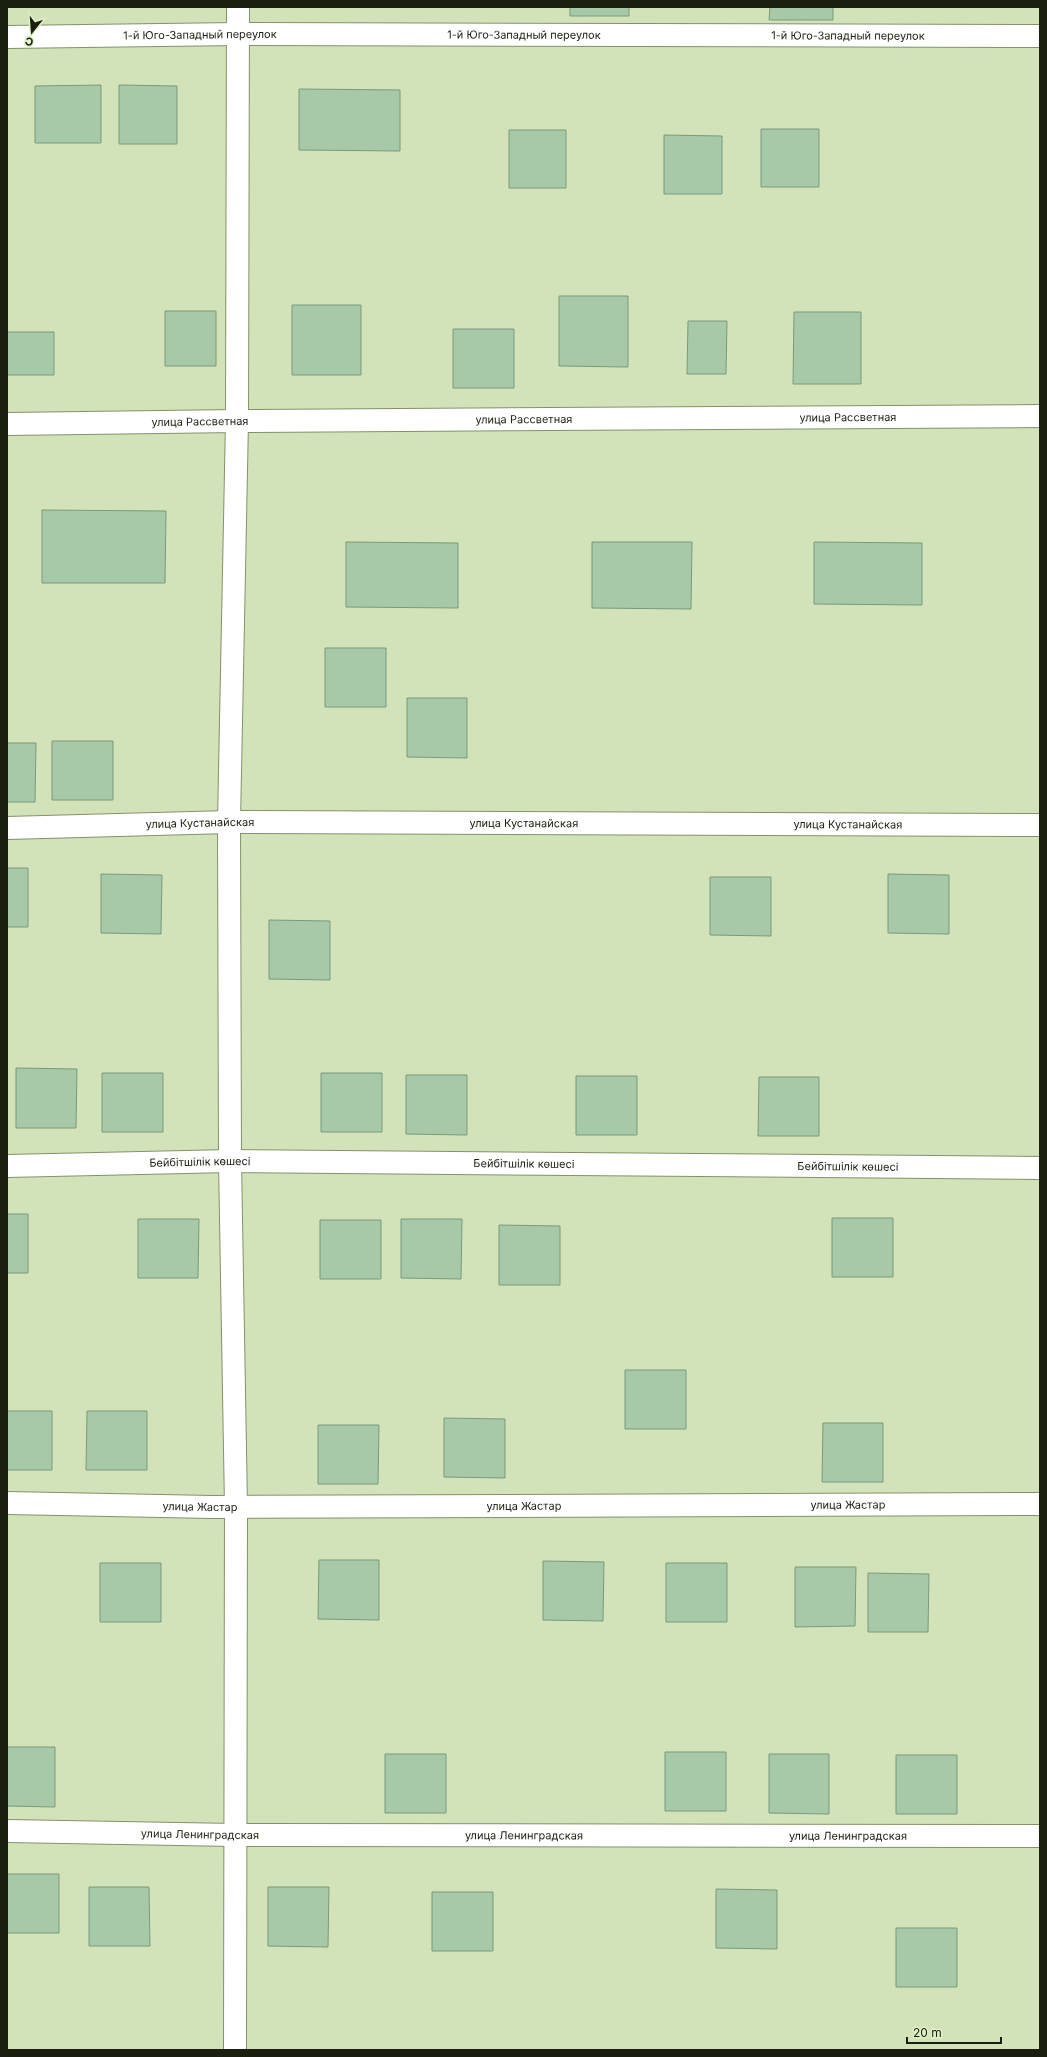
<svg xmlns="http://www.w3.org/2000/svg" width="1047" height="2057" font-family="Inter,sans-serif">
  <style>
    .building { fill: #a7c9a8; stroke: #7a9a7b }
    .lines { fill: none; stroke-linecap: round; stroke-linejoin: round }
    .minor-casing { stroke: #83926b; stroke-width: 24 }
    .minor { stroke: #fff; stroke-width: 22 }
    .labels { text-anchor: middle; stroke-width: 3; stroke-linejoin: round; paint-order: stroke }
    .street-label { font-size: 11px; fill: #1a1f10; stroke: #dff0c6 }
  </style>
  <rect width="100%" height="100%" fill="#d2e3b9"/>
  <!-- building -->
  <path class="building" d="M 570,7 L 629,7 L 629,16 L 570,16 Z
    M 770,7 L 833,7 L 833,20 L 769,20 Z
    M 101,85 L 101,143 L 35,143 L 35,86 Z
    M 119,85 L 177,86 L 177,144 L 119,144 Z
    M 299,89 L 400,90 L 400,151 L 299,150 Z
    M 761,129 L 819,129 L 819,187 L 761,187 Z
    M 509,130 L 566,130 L 566,188 L 509,188 Z
    M 664,135 L 722,136 L 722,194 L 664,194 Z
    M 559,296 L 628,296 L 628,367 L 559,366 Z
    M 292,305 L 361,305 L 361,375 L 292,375 Z
    M 165,311 L 216,311 L 216,366 L 165,366 Z
    M 794,312 L 861,312 L 861,384 L 793,384 Z
    M 688,321 L 727,321 L 726,374 L 687,374 Z
    M 453,329 L 514,329 L 514,388 L 453,388 Z
    M 7,332 L 54,332 L 54,375 L 7,375 Z
    M 42,510 L 166,511 L 165,583 L 42,583 Z
    M 346,542 L 458,543 L 458,608 L 346,607 Z
    M 592,542 L 692,542 L 691,609 L 592,608 Z
    M 814,542 L 922,543 L 922,605 L 814,604 Z
    M 325,648 L 386,648 L 386,707 L 325,707 Z
    M 407,698 L 467,698 L 467,758 L 407,757 Z
    M 52,741 L 113,741 L 113,800 L 52,800 Z
    M 7,743 L 36,743 L 35,802 L 7,802 Z
    M 7,868 L 28,868 L 28,927 L 7,927 Z
    M 101,874 L 162,875 L 161,934 L 101,933 Z
    M 888,874 L 949,875 L 949,934 L 888,933 Z
    M 710,877 L 771,877 L 771,936 L 710,935 Z
    M 269,920 L 330,921 L 330,980 L 269,979 Z
    M 16,1068 L 77,1069 L 76,1128 L 16,1128 Z
    M 102,1073 L 163,1073 L 163,1132 L 102,1132 Z
    M 321,1073 L 382,1073 L 382,1132 L 321,1132 Z
    M 406,1075 L 467,1075 L 467,1135 L 406,1134 Z
    M 576,1076 L 637,1076 L 637,1135 L 576,1135 Z
    M 759,1077 L 819,1077 L 819,1136 L 758,1136 Z
    M 7,1214 L 28,1214 L 28,1273 L 7,1273 Z
    M 832,1218 L 893,1218 L 893,1277 L 832,1277 Z
    M 138,1219 L 199,1219 L 198,1278 L 138,1278 Z
    M 401,1219 L 462,1219 L 461,1279 L 401,1278 Z
    M 320,1220 L 381,1220 L 381,1279 L 320,1279 Z
    M 499,1225 L 560,1226 L 560,1285 L 499,1285 Z
    M 625,1370 L 686,1370 L 686,1429 L 625,1429 Z
    M 7,1411 L 52,1411 L 52,1470 L 7,1470 Z
    M 87,1411 L 147,1411 L 147,1470 L 86,1470 Z
    M 444,1418 L 505,1419 L 505,1478 L 444,1477 Z
    M 823,1423 L 883,1423 L 883,1482 L 822,1482 Z
    M 318,1425 L 379,1425 L 378,1484 L 318,1484 Z
    M 319,1560 L 379,1560 L 379,1620 L 318,1619 Z
    M 543,1561 L 604,1562 L 603,1621 L 543,1620 Z
    M 100,1563 L 161,1563 L 161,1622 L 100,1622 Z
    M 666,1563 L 727,1563 L 727,1622 L 666,1622 Z
    M 795,1567 L 856,1567 L 855,1626 L 795,1627 Z
    M 868,1573 L 929,1574 L 928,1632 L 868,1632 Z
    M 7,1747 L 55,1747 L 55,1807 L 7,1806 Z
    M 665,1752 L 726,1752 L 726,1811 L 665,1811 Z
    M 385,1754 L 446,1754 L 446,1813 L 385,1813 Z
    M 769,1754 L 829,1754 L 829,1814 L 769,1813 Z
    M 896,1755 L 957,1755 L 957,1814 L 896,1814 Z
    M 7,1874 L 59,1874 L 59,1933 L 7,1933 Z
    M 89,1887 L 149,1887 L 150,1946 L 89,1946 Z
    M 268,1887 L 329,1887 L 328,1947 L 268,1946 Z
    M 716,1889 L 777,1890 L 777,1949 L 716,1948 Z
    M 432,1892 L 493,1892 L 493,1951 L 432,1951 Z
    M 896,1928 L 957,1928 L 957,1987 L 896,1987 Z"/>
  <g class="lines">
    <defs>
      <g id="minor">
        <path id="s1" d="M 7,37 L 238,34 L 1040,36"/>
        <path id="s2" d="M 7,424 L 237,421 L 1040,416"/>
        <path id="s3" d="M 7,828 L 229,822 L 1040,825"/>
        <path id="s4" d="M 7,1166 L 230,1161 L 1040,1168"/>
        <path id="s5" d="M 7,1503 L 212,1507 L 1040,1504"/>
        <path id="s6" d="M 7,1831 L 235,1835 L 1040,1836"/>
        <path d="M 235,2050 L 236,1507 L 230,1161 L 229,822 L 237,421 L 238,7"/>
      </g>
    </defs>
    <!-- minor casing -->
    <use href="#minor" class="minor-casing"/>
    <!-- minor -->
    <use href="#minor" class="minor"/>
  </g>
  <g class="labels">
    <!-- street labels -->
    <g class="street-label">
      <text dy="4" stroke="none"><textPath href="#s1" startOffset="193">1-й Юго-Западный переулок</textPath></text>
      <text dy="4" stroke="none"><textPath href="#s1" startOffset="517">1-й Юго-Западный переулок</textPath></text>
      <text dy="4" stroke="none"><textPath href="#s1" startOffset="841">1-й Юго-Западный переулок</textPath></text>
      <text dy="4" stroke="none"><textPath href="#s2" startOffset="841">улица Рассветная</textPath></text>
      <text dy="4" stroke="none"><textPath href="#s2" startOffset="517">улица Рассветная</textPath></text>
      <text dy="4" stroke="none"><textPath href="#s2" startOffset="193">улица Рассветная</textPath></text>
      <text dy="4" stroke="none"><textPath href="#s3" startOffset="193">улица Кустанайская</textPath></text>
      <text dy="4" stroke="none"><textPath href="#s3" startOffset="517">улица Кустанайская</textPath></text>
      <text dy="4" stroke="none"><textPath href="#s3" startOffset="841">улица Кустанайская</textPath></text>
      <text dy="4" stroke="none"><textPath href="#s4" startOffset="193">Бейбітшілік көшесі</textPath></text>
      <text dy="4" stroke="none"><textPath href="#s4" startOffset="517">Бейбітшілік көшесі</textPath></text>
      <text dy="4" stroke="none"><textPath href="#s4" startOffset="841">Бейбітшілік көшесі</textPath></text>
      <text dy="4" stroke="none"><textPath href="#s5" startOffset="841">улица Жастар</textPath></text>
      <text dy="4" stroke="none"><textPath href="#s5" startOffset="193">улица Жастар</textPath></text>
      <text dy="4" stroke="none"><textPath href="#s5" startOffset="517">улица Жастар</textPath></text>
      <text dy="4" stroke="none"><textPath href="#s6" startOffset="193">улица Ленинградская</textPath></text>
      <text dy="4" stroke="none"><textPath href="#s6" startOffset="517">улица Ленинградская</textPath></text>
      <text dy="4" stroke="none"><textPath href="#s6" startOffset="841">улица Ленинградская</textPath></text>
    </g>
  </g>
  <!-- border -->
  <rect width="1047" height="2057" fill="none" stroke="#1a1f10" stroke-width="16"/>
  <!-- north arrow -->
  <g transform="translate(32 32) rotate(197)" stroke="#dff0c6" stroke-width="3" paint-order="stroke">
  <path d="M0-3L7 15L0 10L-7 15Z" fill="#1a1f10"/>
  <text y="-6" font-size="11" font-weight="bold" text-anchor="middle" fill="#1a1f10">С</text>
  </g>
  <!-- scale -->
  <path d="M907 2037v6h94v-6" fill="none" stroke="#1a1f10" stroke-width="2"/>
  <text x="913" y="2037" font-size="12" fill="#1a1f10" stroke="#dff0c6" stroke-width="3" paint-order="stroke">20 m</text>
</svg>
